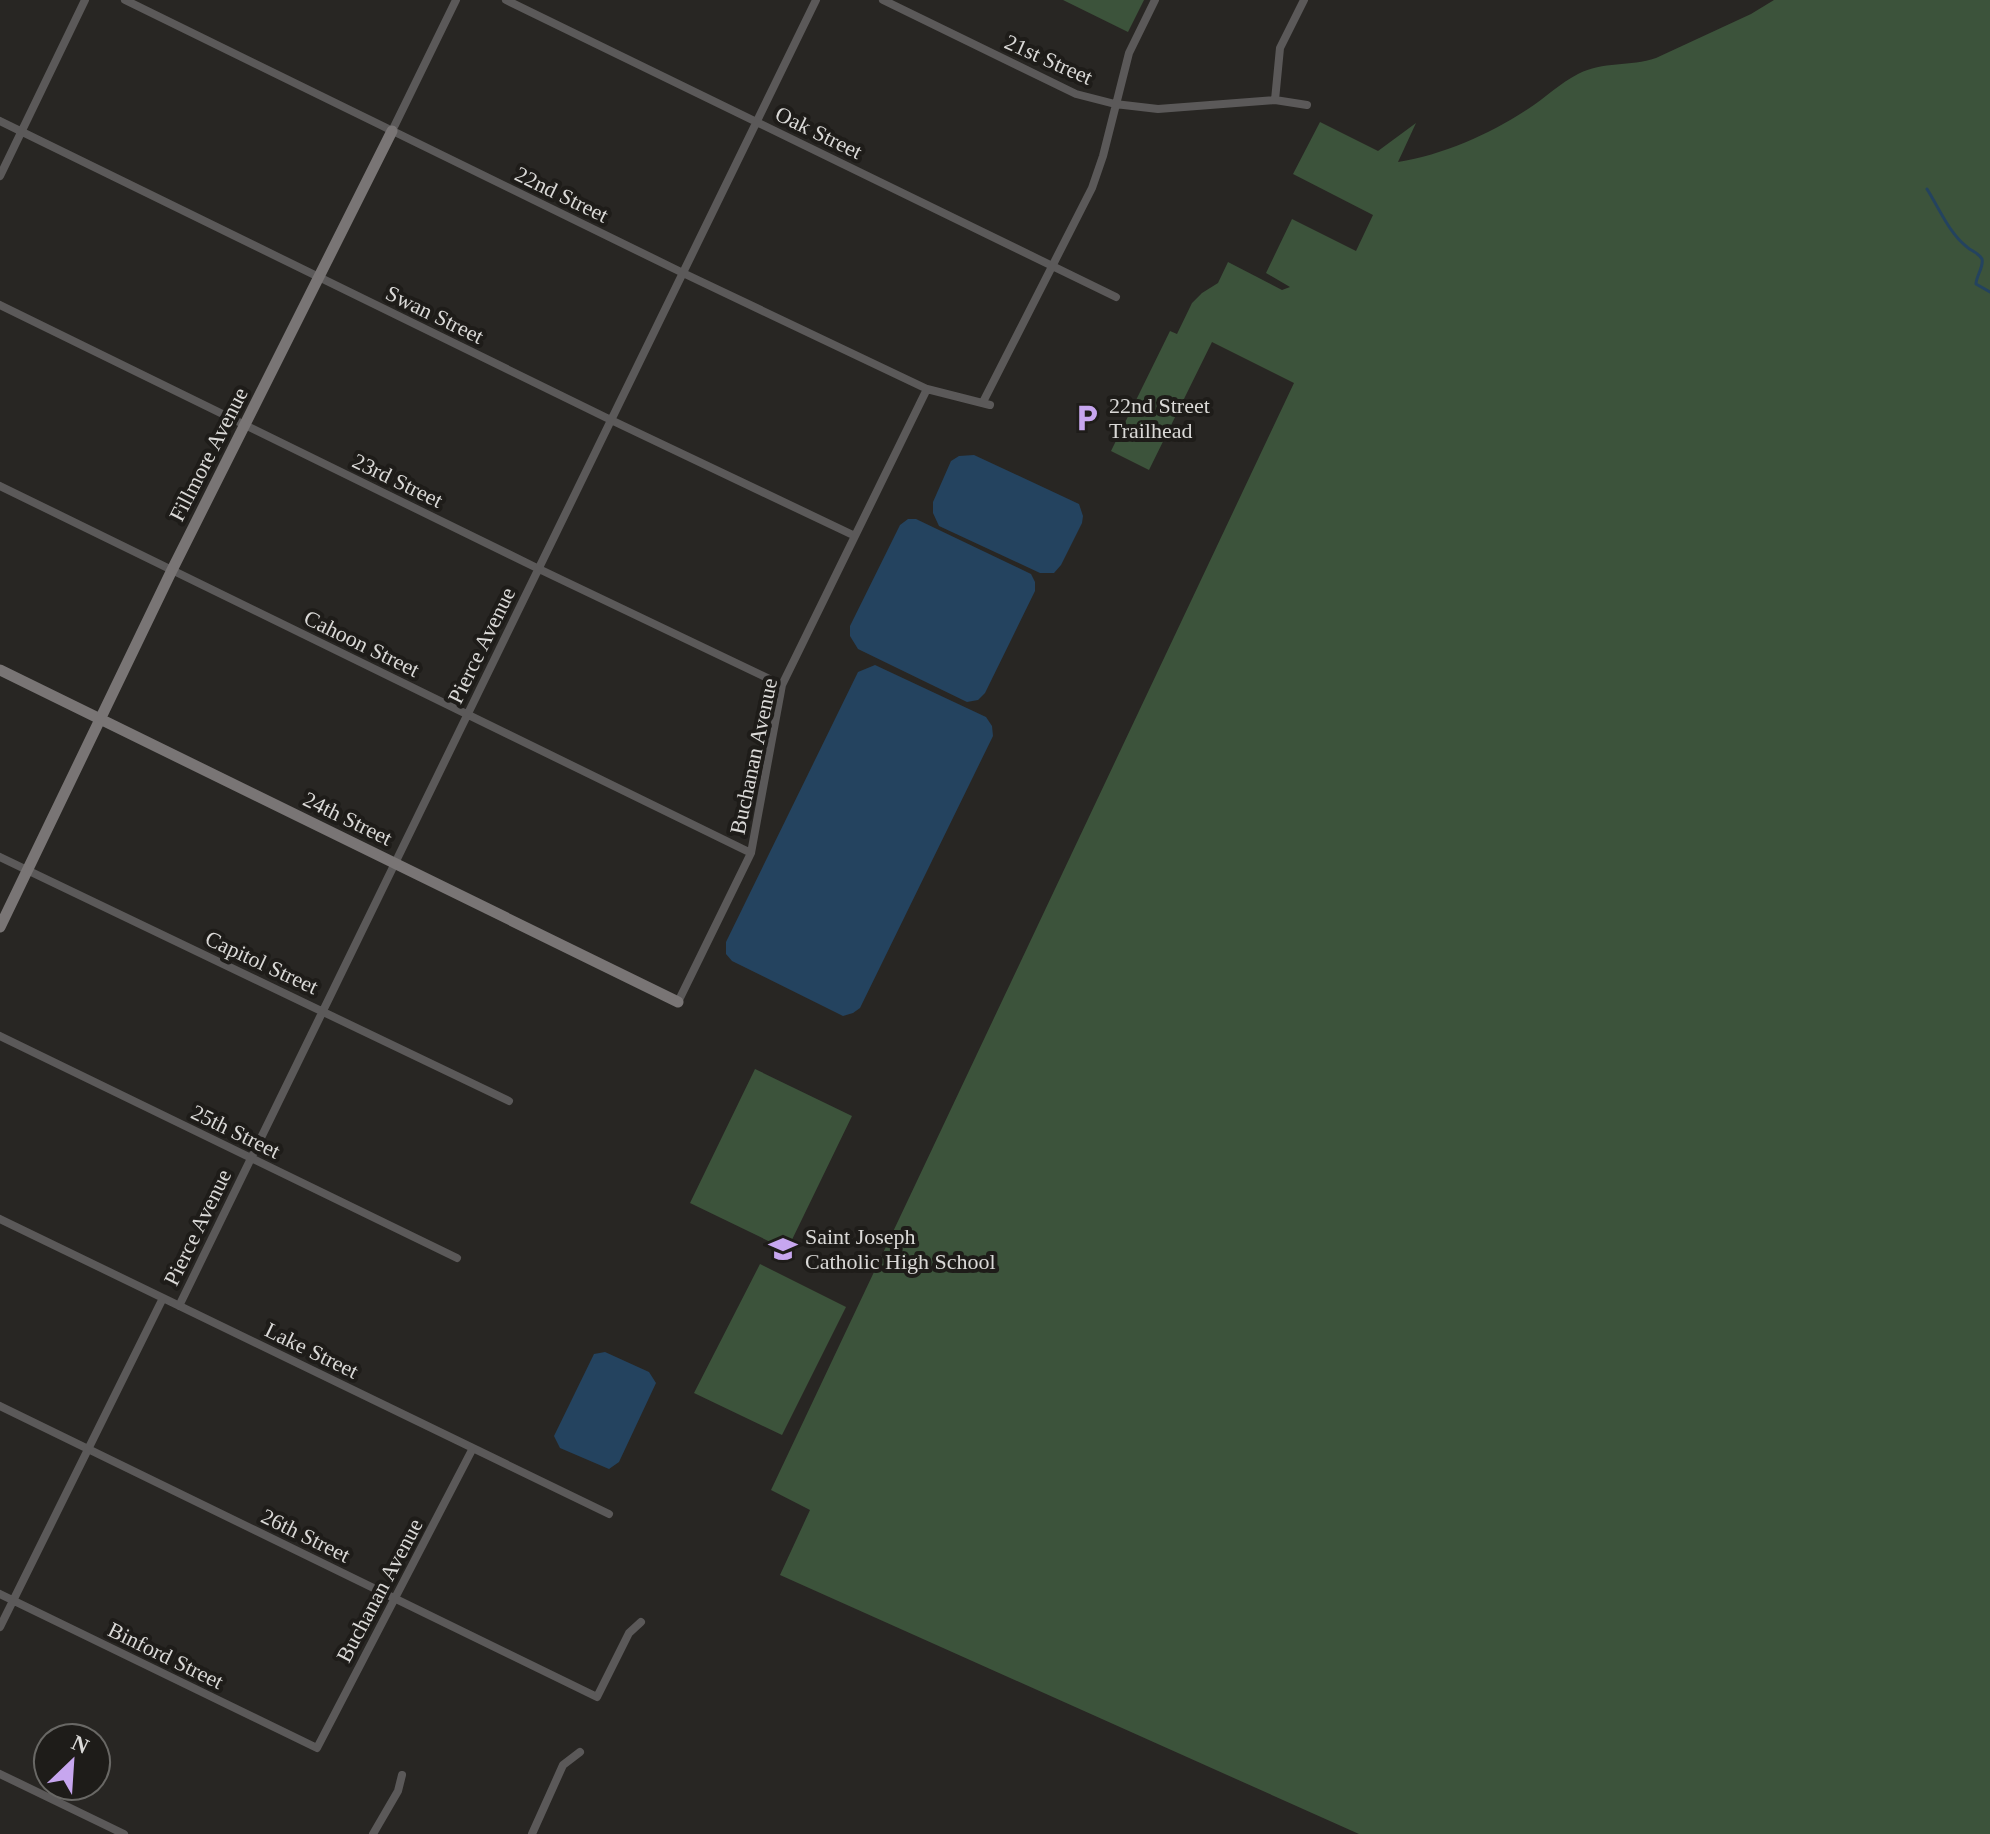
<svg xmlns="http://www.w3.org/2000/svg" width="1990" height="1834" font-family="Georgia,serif">
  <style>
    .green { fill: #3c533b }
    .water { fill: #24435f }
    .lines { fill: none; stroke-linecap: round; stroke-linejoin: round }
    .stream { stroke: #24435f; stroke-width: 3 }
    .street { stroke: #5b5959; stroke-width: 8 }
    .secondary { stroke: #797575; stroke-width: 11 }
    .labels { text-anchor: middle; stroke-width: 8; stroke-linejoin: round; paint-order: stroke }
    .street-label { font-size: 22px; fill: #dad9d7; stroke: #1e1c19 }
    .poi-label { font-size: 22px; fill: #dad9d7; stroke: #1e1c19; text-anchor: start }
  </style>
  <rect width="100%" height="100%" fill="#282623"/>
  <!-- green -->
  <path class="green" d="M 1063,0 L 1144,0 L 1128,32 Z
    M 1774,0 L 1990,0 L 1990,1834 L 1359,1834 L 780,1575 L 810,1510 L 771,1490 L 1294,383 L 1212,342 L 1149,470 L 1111,451 L 1170,331 L 1177,334 L 1192,303 L 1202,293 L 1218,283 L 1228,262 L 1282,290 L 1290,287 L 1266,273 L 1292,219 L 1356,251 L 1373,215 L 1293,174 L 1320,122 L 1378,151 L 1416,123 L 1398,162 C 1443,155 1490,134 1528,109 C 1545,98 1560,83 1578,74 C 1603,61 1630,67 1656,58 L 1751,14 Z
    M 755,1069 L 852,1116 L 787,1250 L 690,1203 Z
    M 760,1264 L 846,1307 L 782,1435 L 694,1393 Z"/>
  <!-- water -->
  <path class="water" d="M 974,455 L 1079,504 L 1083,516 L 1082,523 L 1061,565 L 1054,573 L 1040,573 L 939,526 L 933,513 L 933,502 L 951,461 L 959,456 Z
    M 908,519 L 916,519 L 1031,574 L 1035,582 L 1035,591 L 985,693 L 978,700 L 967,702 L 858,649 L 850,636 L 850,626 L 900,525 Z
    M 875,665 L 986,717 L 992,726 L 993,736 L 860,1008 L 853,1013 L 843,1016 L 732,961 L 726,954 L 726,942 L 858,672 Z
    M 605,1352 L 649,1372 L 656,1383 L 619,1462 L 609,1469 L 560,1448 L 554,1436 L 594,1354 Z"/>
  <g class="lines">
    <!-- stream -->
    <path class="stream" d="M 1927,189 C 1939,208 1949,233 1967,247 C 1971,251 1979,253 1982,259 C 1984,267 1976,276 1976,284 L 1990,292"/>
    <!-- street -->
    <path class="street" d="M 125,0 L 683,273 L 927,389 L 990,405
      M 506,0 L 1116,297
      M 883,0 L 1076,94 L 1115,104 L 1158,109 L 1275,100 L 1307,105
      M 1275,100 L 1280,48 L 1304,0
      M 0,121 L 611,420 L 855,536
      M 392,131 L 456,0
      M 0,176 L 85,0
      M 0,305 L 539,569 L 782,685
      M 983,402 L 1092,188 L 1103,156 L 1129,53 L 1155,0
      M 0,486 L 751,853
      M 0,857 L 509,1101
      M 678,1002 L 751,853 L 782,685 L 927,389
      M 0,1036 L 457,1258
      M 0,1219 L 609,1514
      M 179,1306 L 816,0
      M 0,1406 L 597,1697 L 629,1633 L 641,1622
      M 0,1594 L 317,1748 L 473,1448
      M 0,1627 L 163,1298
      M 0,1774 L 124,1834
      M 373,1834 L 398,1791 L 402,1775
      M 532,1834 L 563,1765 L 580,1752"/>
    <!-- secondary -->
    <path class="secondary" d="M 0,670 L 678,1002
      M 0,927 L 172,570 L 392,131"/>
  </g>
  <!-- icons -->
  <defs>
    <symbol id="parking-bare" viewBox="-9 -9 18 18"><path d="M-3.5-5.5H1a3.5 3.5 0 0 1 0 7H-1V5.5H-3.5ZM-1-3.4V-.6H.8a1.4 1.4 0 0 0 0-2.8Z" fill="#c7a6ef" stroke="#1e1c19" stroke-width="2.5" paint-order="stroke"/></symbol>
    <symbol id="school-bare" viewBox="-9 -9 18 18"><path d="M0-5L7-2L0 1L-7-2ZM-4 1L0 2.5L4 1V4Q0 6-4 4Z" fill="#c7a6ef" stroke="#1e1c19" stroke-width="2.5" paint-order="stroke"/></symbol>
  </defs>
  <g fill-rule="evenodd">
    <use href="#parking-bare" x="1067" y="398" width="40" height="40"/>
    <use href="#school-bare" x="763" y="1229" width="40" height="40"/>
  </g>
  <g class="labels">
    <!-- street labels -->
    <g class="street-label">
      <text transform="translate(1049 59) rotate(24)" y="8">21st Street</text>
      <text transform="translate(819 132) rotate(26)" y="8">Oak Street</text>
      <text transform="translate(562 194) rotate(26)" y="8">22nd Street</text>
      <text transform="translate(435 314) rotate(26)" y="8">Swan Street</text>
      <text transform="translate(208 454) rotate(-63)" y="8">Fillmore Avenue</text>
      <text transform="translate(398 480) rotate(26)" y="8">23rd Street</text>
      <text transform="translate(362 643) rotate(26)" y="8">Cahoon Street</text>
      <text transform="translate(481 645) rotate(-64)" y="8">Pierce Avenue</text>
      <text transform="translate(753 756) rotate(-78)" y="8">Buchanan Avenue</text>
      <text transform="translate(348 818) rotate(26)" y="8">24th Street</text>
      <text transform="translate(262 962) rotate(25)" y="8">Capitol Street</text>
      <text transform="translate(236 1131) rotate(26)" y="8">25th Street</text>
      <text transform="translate(197 1227) rotate(-64)" y="8">Pierce Avenue</text>
      <text transform="translate(312 1350) rotate(26)" y="8">Lake Street</text>
      <text transform="translate(306 1535) rotate(26)" y="8">26th Street</text>
      <text transform="translate(379 1590) rotate(-62)" y="8">Buchanan Avenue</text>
      <text transform="translate(166 1655) rotate(26)" y="8">Binford Street</text>
    </g>
    <!-- poi labels -->
    <g class="poi-label">
      <text x="1109" y="413">22nd Street<tspan x="1109" dy="25">Trailhead</tspan></text>
      <text x="805" y="1244">Saint Joseph<tspan x="805" dy="25">Catholic High School</tspan></text>
    </g>
  </g>
  <!-- north arrow -->
  <g transform="translate(72 1762) rotate(25)"><circle r="38" fill="#1e1c19" stroke="#696865" stroke-width="2"/>
  <path d="M0-6L14 30L0 20L-14 30Z" fill="#c7a6ef"/>
  <text y="-12" font-size="22" font-weight="bold" text-anchor="middle" fill="#dad9d7">N</text>
  </g>
</svg>
